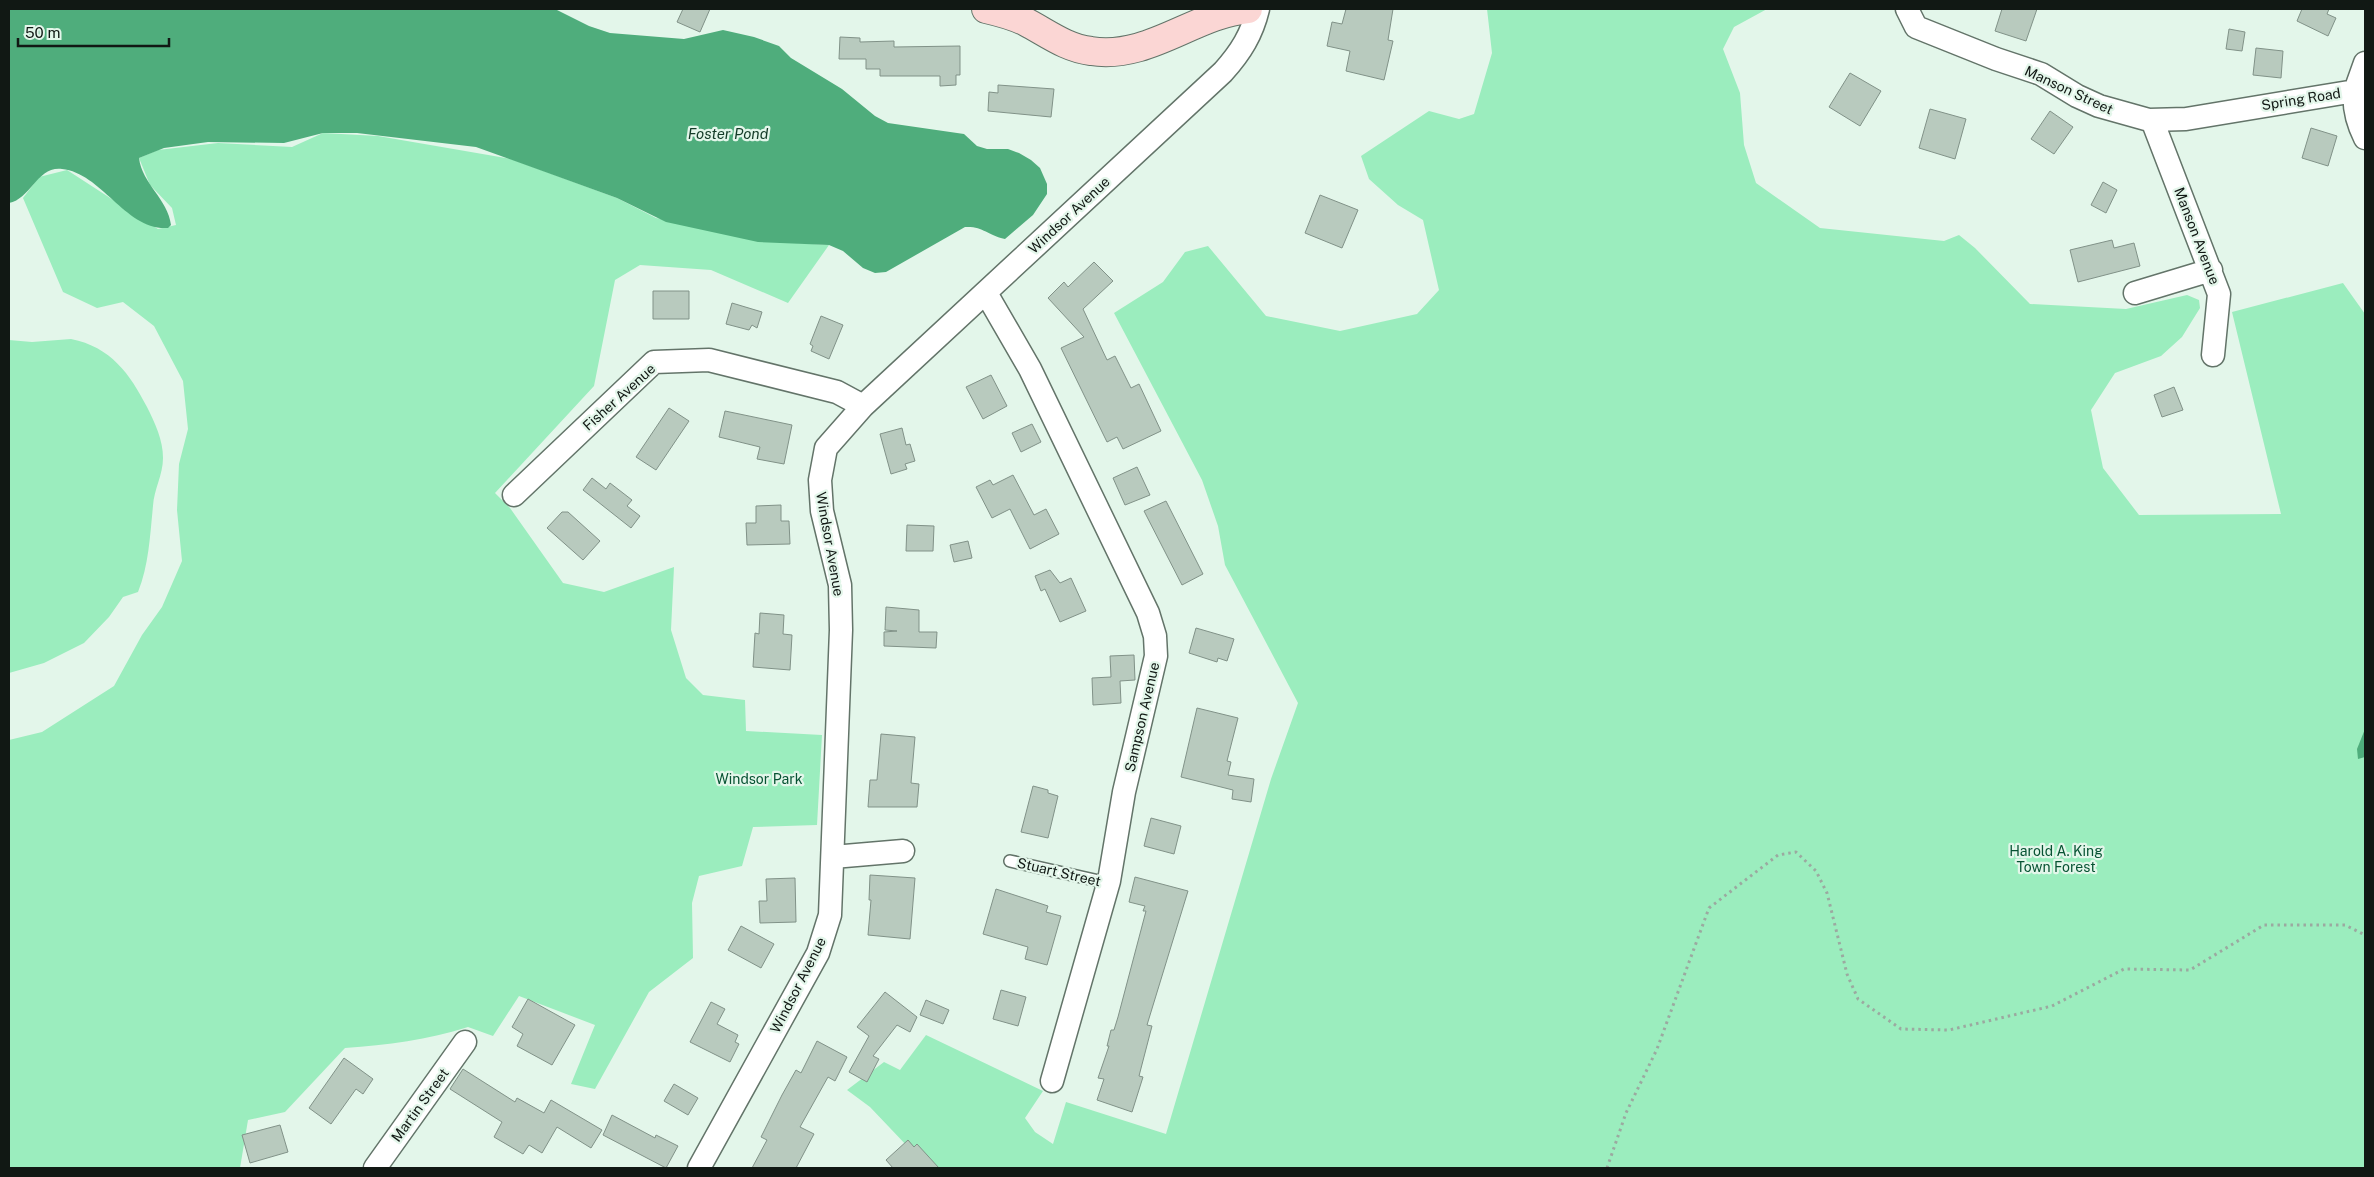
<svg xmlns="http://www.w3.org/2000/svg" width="2374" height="1177" font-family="'Public Sans',sans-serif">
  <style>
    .green { fill: #9bedbe }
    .water { fill: #4fad7c }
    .building { fill: #b8cabe; stroke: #819288 }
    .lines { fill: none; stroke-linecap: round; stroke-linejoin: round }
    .lane-casing { stroke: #637469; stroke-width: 14 }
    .street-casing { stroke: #637469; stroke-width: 25 }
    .secondary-casing { stroke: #637469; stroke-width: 30 }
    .path { stroke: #9ba9a0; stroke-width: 3; stroke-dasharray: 2.5 4; stroke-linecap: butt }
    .lane { stroke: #fff; stroke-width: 11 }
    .street { stroke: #fff; stroke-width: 22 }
    .secondary { stroke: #fbd6d4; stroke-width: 28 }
    .labels { text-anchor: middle; stroke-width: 4.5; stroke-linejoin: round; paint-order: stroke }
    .street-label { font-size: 14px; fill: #111814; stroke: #e3f6ea }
    .park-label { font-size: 14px; fill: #075333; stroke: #e3f6ea }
    .water-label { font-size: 15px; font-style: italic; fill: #133b27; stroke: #e3f6ea }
  </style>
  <rect width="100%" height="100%" fill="#e3f6ea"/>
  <!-- green -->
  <path class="green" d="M 1487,9 L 1767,9 L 1734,27 L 1723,49 L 1740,93 L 1744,145 L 1756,183 L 1820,228 L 1944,241 L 1959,235 L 1975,248 L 2030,304 L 2126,309 L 2187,295 L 2199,300 L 2200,308 L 2182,337 L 2161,356 L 2115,373 L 2091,410 L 2103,468 L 2139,515 L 2281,514 L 2232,312 L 2343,283 L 2365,314 L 2365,1168 L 928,1168 L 870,1107 L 847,1090 L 884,1062 L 900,1070 L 926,1035 L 1043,1091 L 1025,1118 L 1035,1132 L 1053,1144 L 1066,1102 L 1166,1134 L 1271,779 L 1298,703 L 1225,565 L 1218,526 L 1202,480 L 1114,313 L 1163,282 L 1185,252 L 1208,246 L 1266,316 L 1340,331 L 1417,314 L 1439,290 L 1423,220 L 1398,205 L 1369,179 L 1361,156 L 1429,111 L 1459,119 L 1474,114 L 1492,53 Z
    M 323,133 L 378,136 L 511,159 L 617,198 L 656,218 L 780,242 L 829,245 L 788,303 L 711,270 L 640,265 L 615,280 L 594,386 L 495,493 L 510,508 L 563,583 L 604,592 L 674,567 L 671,630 L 686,678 L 703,695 L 745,700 L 746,731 L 822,735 L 817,825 L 753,827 L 742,866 L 699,876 L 692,903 L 693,958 L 649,992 L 595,1089 L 571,1084 L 595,1025 L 519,996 L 493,1036 L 468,1027 C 428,1040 387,1045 345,1048 L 285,1112 L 248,1120 L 240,1168 L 9,1168 L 9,740 L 42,732 L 114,686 L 142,635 L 162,607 L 182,561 L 177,510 L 179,464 L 188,429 L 183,381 L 154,326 L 123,302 L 97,308 L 63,292 L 23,198 L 39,177 L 67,170 L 158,229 L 176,225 L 172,208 L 150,185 L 139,158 L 158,150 L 218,143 L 292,147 Z
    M 71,339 C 111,347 130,374 147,407 C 155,423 163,440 163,458 C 163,475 154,489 153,506 C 150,535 149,565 138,592 L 123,597 L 109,617 L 84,643 L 44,663 L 9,673 L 9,340 L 32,342 Z"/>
  <!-- water -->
  <path class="water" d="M 9,9 L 555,9 L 589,26 L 610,33 L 684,39 L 723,30 L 754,37 L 779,46 L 791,58 L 842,89 L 875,116 L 888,123 L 964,134 L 977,146 L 987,149 L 1008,149 L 1019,153 L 1031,160 L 1040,168 L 1047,184 L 1047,194 L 1033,215 L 1005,239 C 987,235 983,226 965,227 L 886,272 L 875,273 L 863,268 L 843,251 L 829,245 L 758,242 L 666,222 L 617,198 L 476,147 L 357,133 L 323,133 L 284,143 L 208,142 L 164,148 L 139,158 C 142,184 168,199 171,225 L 168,228 C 126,231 102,173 62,169 C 37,166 31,199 9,203 Z
    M 2365,729 L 2365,757 L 2358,759 L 2357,749 Z"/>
  <!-- building -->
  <path class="building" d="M 683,9 L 710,9 L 700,32 L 677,22 Z
    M 1346,9 L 1393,9 L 1388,40 L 1393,41 L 1384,80 L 1346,71 L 1350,51 L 1327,46 L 1332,22 L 1342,24 Z
    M 2002,9 L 2037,9 L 2026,41 L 1995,31 Z
    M 2302,9 L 2329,9 L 2327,14 L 2336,18 L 2328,36 L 2297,21 Z
    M 2229,29 L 2245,32 L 2242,51 L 2226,49 Z
    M 840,37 L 860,38 L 860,42 L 894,41 L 894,47 L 960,46 L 960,75 L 956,75 L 956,85 L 940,86 L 940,76 L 880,76 L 880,69 L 866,69 L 866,59 L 839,59 Z
    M 2256,48 L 2283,51 L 2281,78 L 2253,75 Z
    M 1850,73 L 1881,91 L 1860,126 L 1829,107 Z
    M 998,85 L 1054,89 L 1051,117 L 988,111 L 989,92 L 998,93 Z
    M 1930,109 L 1966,119 L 1955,159 L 1919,148 Z
    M 2050,111 L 2073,127 L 2054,154 L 2031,139 Z
    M 2311,128 L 2337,136 L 2328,166 L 2302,158 Z
    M 2103,182 L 2117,190 L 2106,213 L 2091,205 Z
    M 1320,195 L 1358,210 L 1342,248 L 1305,233 Z
    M 2112,240 L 2114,248 L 2134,243 L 2140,266 L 2078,282 L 2070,250 Z
    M 1094,262 L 1113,281 L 1083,309 L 1107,360 L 1115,356 L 1131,388 L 1139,384 L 1161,431 L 1123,449 L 1117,437 L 1107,442 L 1061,348 L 1084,337 L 1048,298 L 1064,282 L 1068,287 Z
    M 653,291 L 689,291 L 689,319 L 653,319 Z
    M 732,303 L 762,312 L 757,328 L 752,325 L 749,330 L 726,324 Z
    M 821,316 L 843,325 L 829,359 L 811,351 L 813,346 L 810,344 Z
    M 991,375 L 1007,406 L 983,419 L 966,387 Z
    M 2174,387 L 2183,410 L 2162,417 L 2154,395 Z
    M 669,408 L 689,421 L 656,470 L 636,457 Z
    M 725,411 L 792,425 L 784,464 L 757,459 L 760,447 L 719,437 Z
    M 1032,424 L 1041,442 L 1021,452 L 1012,433 Z
    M 902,428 L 906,445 L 910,444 L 915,461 L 905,464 L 907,469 L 891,474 L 880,434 Z
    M 1137,467 L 1150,495 L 1125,505 L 1113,478 Z
    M 1013,475 L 1034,515 L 1046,509 L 1059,534 L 1030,549 L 1010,509 L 992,518 L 976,487 L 990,480 L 993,485 Z
    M 592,478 L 606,489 L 610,483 L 632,500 L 627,506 L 640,516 L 631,528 L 583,490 Z
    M 1166,501 L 1203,574 L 1182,585 L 1144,511 Z
    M 781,505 L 781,521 L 789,521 L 790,544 L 747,545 L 746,523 L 756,523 L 756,506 Z
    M 562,512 L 568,512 L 600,541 L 583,560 L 547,528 Z
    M 907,525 L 934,526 L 933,551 L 906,551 Z
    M 968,541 L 972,558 L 954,562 L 950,545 Z
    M 1050,570 L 1060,583 L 1071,578 L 1086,611 L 1060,622 L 1045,589 L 1041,591 L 1035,576 Z
    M 886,607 L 919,610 L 919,632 L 937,632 L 936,648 L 884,646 L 884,632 L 897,631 L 885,630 Z
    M 760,613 L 784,615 L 783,634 L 792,635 L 790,670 L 753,667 L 755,633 L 759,634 Z
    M 1196,628 L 1234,639 L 1227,661 L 1218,658 L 1217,662 L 1189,653 Z
    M 1134,655 L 1135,680 L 1120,681 L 1121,703 L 1093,705 L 1092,678 L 1111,677 L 1110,656 Z
    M 1197,708 L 1238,718 L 1227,761 L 1231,762 L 1228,775 L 1254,779 L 1251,802 L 1232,799 L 1233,790 L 1181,777 Z
    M 881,734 L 915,737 L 911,783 L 919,784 L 917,807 L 868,807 L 870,780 L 877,780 Z
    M 1033,786 L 1048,790 L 1048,793 L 1058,796 L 1048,838 L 1021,832 Z
    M 1151,818 L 1181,826 L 1174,854 L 1144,846 Z
    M 870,875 L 915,878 L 910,939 L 868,935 L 871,900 L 869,900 Z
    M 1135,877 L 1188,891 L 1147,1025 L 1152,1026 L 1139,1076 L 1143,1077 L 1132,1112 L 1097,1100 L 1104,1079 L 1098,1078 L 1109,1046 L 1107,1046 L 1111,1030 L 1114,1030 L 1118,1017 L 1146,911 L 1143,911 L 1145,906 L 1129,902 Z
    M 795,878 L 796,922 L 760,923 L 759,901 L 767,901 L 766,879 Z
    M 996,889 L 1048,906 L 1046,912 L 1061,916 L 1047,965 L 1025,959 L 1028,947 L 983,934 Z
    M 741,926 L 774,944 L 761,968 L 728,950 Z
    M 1001,990 L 1026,997 L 1018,1026 L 993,1019 Z
    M 885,992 L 917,1017 L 910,1032 L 897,1025 L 873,1056 L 879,1059 L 867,1082 L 849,1072 L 869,1036 L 857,1027 Z
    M 528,999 L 575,1025 L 552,1065 L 517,1046 L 523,1034 L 512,1027 Z
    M 926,1000 L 949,1010 L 943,1024 L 920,1015 Z
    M 711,1002 L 725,1009 L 717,1024 L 738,1035 L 735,1042 L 739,1044 L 730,1062 L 690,1042 Z
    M 817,1041 L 847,1057 L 835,1081 L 828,1077 L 800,1127 L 814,1134 L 796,1168 L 752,1168 L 767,1140 L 761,1137 L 782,1095 L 796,1070 L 801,1073 Z
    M 344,1058 L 373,1079 L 363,1094 L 356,1089 L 331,1124 L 309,1108 Z
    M 463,1069 L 515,1102 L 517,1098 L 544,1113 L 551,1100 L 602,1130 L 591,1148 L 557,1127 L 542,1153 L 529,1145 L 523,1154 L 494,1137 L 502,1122 L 450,1089 Z
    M 674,1084 L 698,1098 L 688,1115 L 664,1101 Z
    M 612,1115 L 655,1138 L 656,1135 L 678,1146 L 666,1168 L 603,1135 Z
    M 280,1125 L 288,1152 L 250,1163 L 242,1135 Z
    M 908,1140 L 914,1147 L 917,1144 L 939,1168 L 893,1168 L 886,1160 Z"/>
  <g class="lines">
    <defs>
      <path id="lane" d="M 1010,861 L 1108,883"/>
      <path id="street" d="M 1907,9 L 1916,27 L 1996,59 L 2041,74 L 2077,96 L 2099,106 L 2149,120 L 2186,119 L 2355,91 L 2365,63
        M 2355,91 C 2353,108 2357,122 2365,138
        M 2152,120 L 2219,294 L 2213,355
        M 986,293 L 1030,369 L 1148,613 L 1155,636 L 1156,656 L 1124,792 L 1109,881 L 1052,1081
        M 2135,293 L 2211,270
        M 514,495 L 654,362 L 709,360 L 837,392 L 863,406
        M 833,857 L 903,851
        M 375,1168 L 465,1042
        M 699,1168 L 818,953 L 830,915 L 841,630 L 840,585 L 822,511 L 820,480 L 826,448 L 863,406 L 1223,72 C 1241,52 1252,34 1258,9"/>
      <path id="secondary" d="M 986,9 C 999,12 1014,16 1026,22 C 1047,33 1066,48 1091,51 C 1149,60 1194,14 1248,9"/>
    </defs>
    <!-- lane casing -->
    <use href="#lane" class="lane-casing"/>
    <!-- street casing -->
    <use href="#street" class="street-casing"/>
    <!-- secondary casing -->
    <use href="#secondary" class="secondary-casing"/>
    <!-- path -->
    <path class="path" d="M 1607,1168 L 1626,1113 L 1657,1049 L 1709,908 L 1778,855 L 1796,852 L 1816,871 L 1827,893 L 1847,974 L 1858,999 L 1901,1029 L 1949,1030 L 2052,1006 L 2124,969 L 2190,970 L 2264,925 L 2345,925 L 2365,935"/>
    <!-- lane -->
    <use href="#lane" class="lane"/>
    <!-- street -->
    <use href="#street" class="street"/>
    <!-- secondary -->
    <use href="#secondary" class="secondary"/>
  </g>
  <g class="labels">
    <!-- street labels -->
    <g class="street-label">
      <text transform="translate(2069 90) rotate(25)" y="5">Manson Street</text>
      <text transform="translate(2301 99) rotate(-9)" y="5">Spring Road</text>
      <text transform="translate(1069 215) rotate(-43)" y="5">Windsor Avenue</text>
      <text transform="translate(2197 236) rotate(69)" y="5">Manson Avenue</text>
      <text transform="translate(619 397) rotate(-42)" y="5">Fisher Avenue</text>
      <text transform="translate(830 544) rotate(80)" y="5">Windsor Avenue</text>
      <text transform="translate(1142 717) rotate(-77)" y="5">Sampson Avenue</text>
      <text transform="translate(1059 872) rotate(13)" y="5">Stuart Street</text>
      <text transform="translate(798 985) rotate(-63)" y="5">Windsor Avenue</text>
      <text transform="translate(420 1105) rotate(-54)" y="5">Martin Street</text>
    </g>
    <!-- park labels -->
    <g class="park-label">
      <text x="759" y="784">Windsor Park</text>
      <text x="2056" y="856">Harold A. King<tspan x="2056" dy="16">Town Forest</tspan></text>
    </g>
    <!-- water labels -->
    <g class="water-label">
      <text x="728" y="139">Foster Pond</text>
    </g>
  </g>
  <!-- border -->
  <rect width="2374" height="1177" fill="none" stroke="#111814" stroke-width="20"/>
  <!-- scale -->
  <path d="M18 38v8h151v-8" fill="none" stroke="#111814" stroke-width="2.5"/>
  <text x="25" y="38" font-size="15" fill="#111814" stroke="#e3f6ea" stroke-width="4" paint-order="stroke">50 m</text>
</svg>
